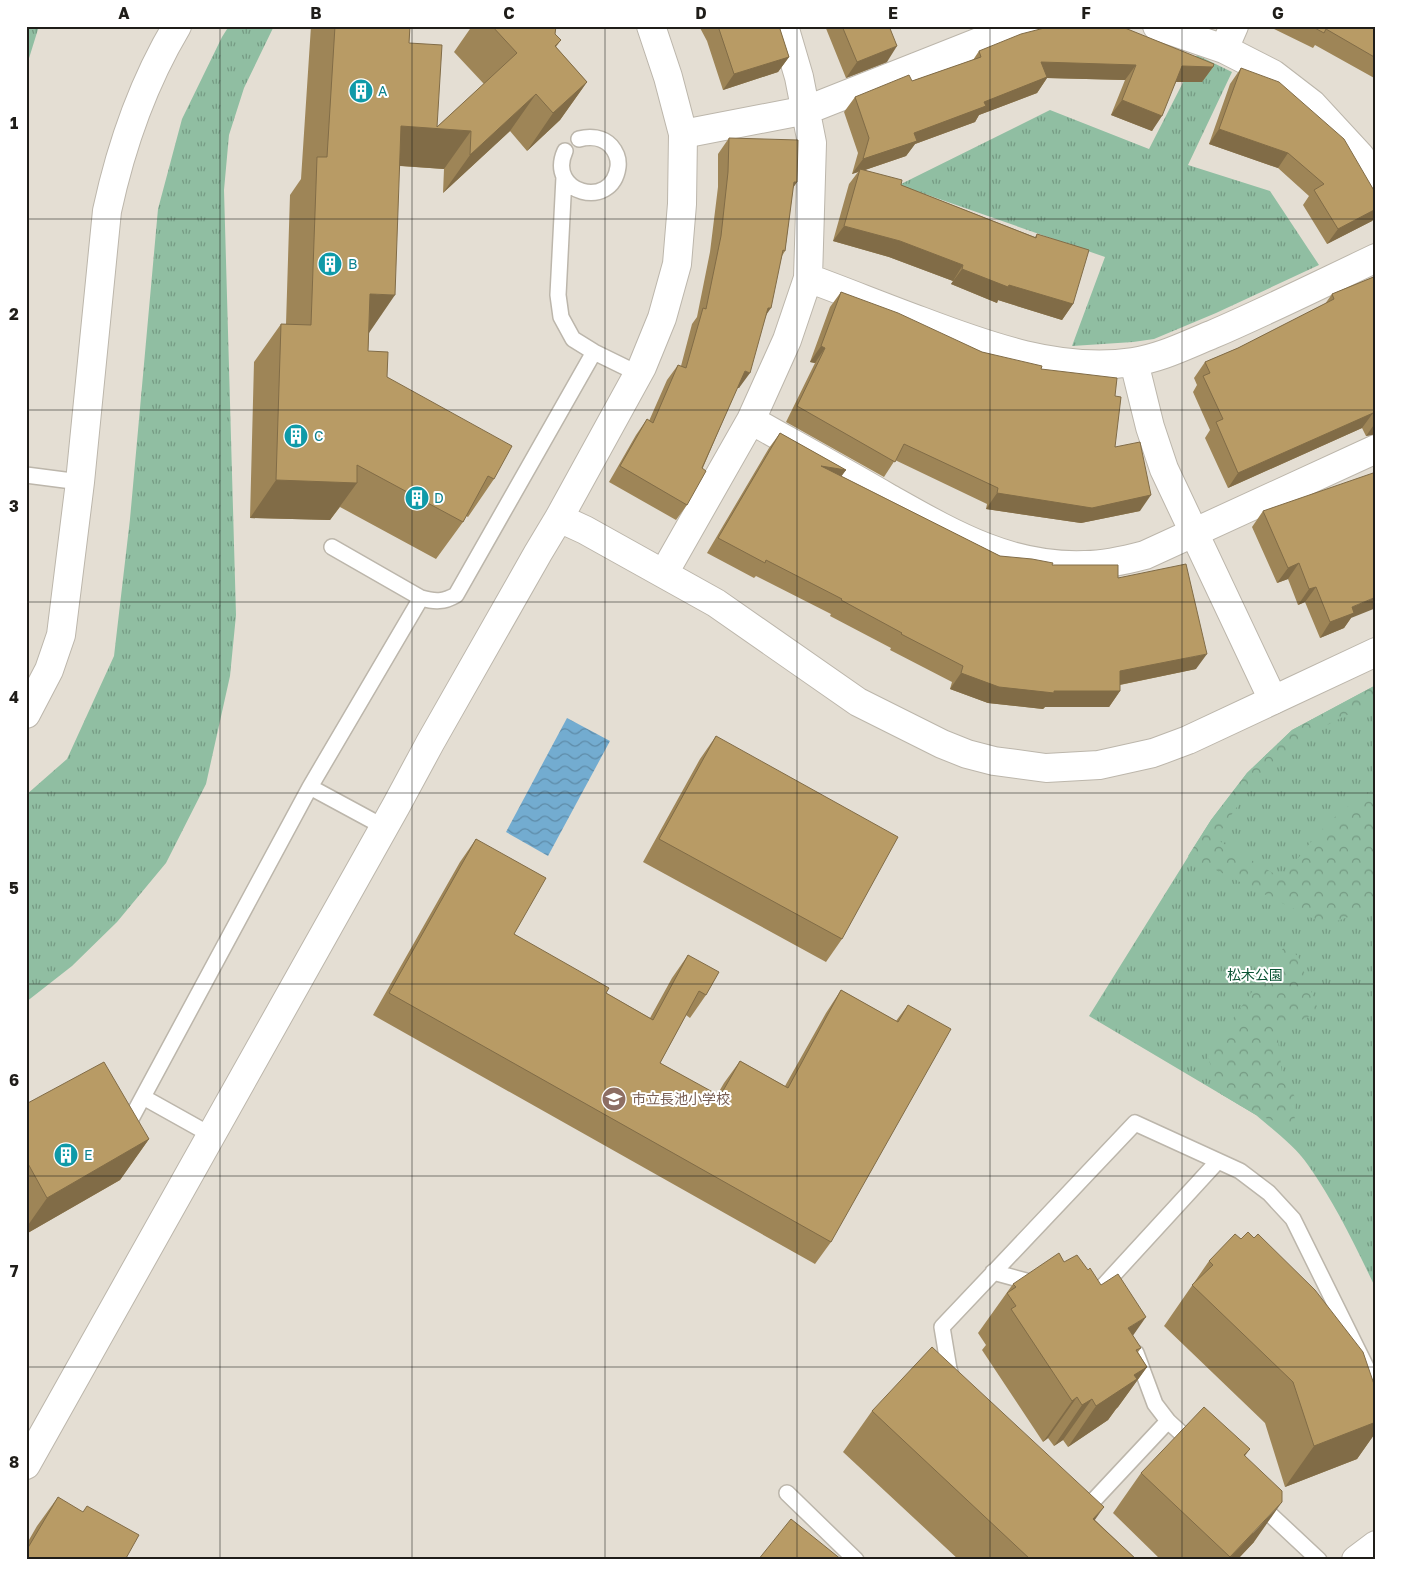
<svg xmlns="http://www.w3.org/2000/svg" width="1402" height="1586" font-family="'Golos Text','Noto Sans JP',sans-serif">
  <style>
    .grass { fill: url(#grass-tufts) }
    .forest { fill: url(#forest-crowns) }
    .water { fill: url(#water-waves) }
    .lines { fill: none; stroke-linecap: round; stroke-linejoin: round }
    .service-casing { stroke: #bcb6ab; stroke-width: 18 }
    .minor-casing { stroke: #bcb6ab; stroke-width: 30 }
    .tertiary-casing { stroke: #bcb6ab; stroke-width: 30 }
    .service { stroke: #fff; stroke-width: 15 }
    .minor { stroke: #fff; stroke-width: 28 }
    .tertiary { stroke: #fff; stroke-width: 28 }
    .wall { fill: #9e8557 }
    .shaded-wall { fill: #816c47 }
    .building { fill: #b89b65; stroke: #816c47 }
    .grid { fill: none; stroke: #1f1d19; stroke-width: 1; stroke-opacity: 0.55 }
    .labels { text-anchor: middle; stroke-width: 4; stroke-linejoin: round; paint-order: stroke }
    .culture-label { font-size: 14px; fill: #0d838f; stroke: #fff; text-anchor: start }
    .park-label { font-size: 14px; fill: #0a5434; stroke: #fff }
    .education-label { font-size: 14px; fill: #785e54; stroke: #fff; text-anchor: start }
    .neatline { fill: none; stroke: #1f1d19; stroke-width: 2 }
    .grid-label { font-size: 16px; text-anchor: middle; font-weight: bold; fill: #1f1d19 }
  </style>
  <defs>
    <pattern id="grass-tufts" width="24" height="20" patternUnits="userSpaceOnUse" patternTransform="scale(1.25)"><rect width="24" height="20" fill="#90bea2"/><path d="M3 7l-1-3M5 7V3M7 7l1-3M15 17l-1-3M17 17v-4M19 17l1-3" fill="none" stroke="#759a83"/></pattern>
    <pattern id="forest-crowns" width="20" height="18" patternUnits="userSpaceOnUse" patternTransform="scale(1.25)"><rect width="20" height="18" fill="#90bea2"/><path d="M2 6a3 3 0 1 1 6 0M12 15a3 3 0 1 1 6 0" fill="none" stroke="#759a83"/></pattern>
    <pattern id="water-waves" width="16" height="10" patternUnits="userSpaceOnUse" patternTransform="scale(1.25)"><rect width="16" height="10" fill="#73acd0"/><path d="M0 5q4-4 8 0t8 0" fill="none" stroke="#5e8ba8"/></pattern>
  </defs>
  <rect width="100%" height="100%" fill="#e4ded3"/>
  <!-- grass -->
  <path class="grass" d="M 26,26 L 39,26 L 26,68 Z
    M 229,26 L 274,26 L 244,88 L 229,135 L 224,190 L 236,615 L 230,676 L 206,784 L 166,863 L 117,922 L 72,966 L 26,1002 L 26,795 L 67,759 L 114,656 L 130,519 L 158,209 L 182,119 L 222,37 Z
    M 1197,55 L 1232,72 L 1188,165 L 1270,191 L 1319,265 L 1216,313 L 1154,339 L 1133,342 L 1072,346 L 1105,257 L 899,185 L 1050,110 L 1149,149 Z
    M 1376,685 L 1376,1289 C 1356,1247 1335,1203 1308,1165 C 1296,1147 1272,1129 1256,1115 L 1089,1016 L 1211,820 L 1247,773 L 1292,730 Z"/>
  <!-- forest -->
  <path class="forest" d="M 1376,685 L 1376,702 C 1350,713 1324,725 1301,741 C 1265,766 1238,802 1216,839 L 1283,879 C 1311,840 1332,812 1376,789 L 1376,907 L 1326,925 L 1188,856 L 1211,820 L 1247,773 L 1292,730 Z
    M 1284,947 L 1298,956 L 1319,1012 L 1277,1031 L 1282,1073 L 1296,1099 L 1294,1127 L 1256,1115 L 1221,1094 L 1207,1055 Z"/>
  <!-- water -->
  <path class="water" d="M 567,718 L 610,741 L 548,856 L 506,832 Z"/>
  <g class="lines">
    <defs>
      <path id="service" d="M 565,151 C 546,193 612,211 618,167 C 619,159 617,153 611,146 C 603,137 590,136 579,139
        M 564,177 L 558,295 L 561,317 L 573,339 L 594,352 L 639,374
        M 26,475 L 80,482
        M 332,547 L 421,598 C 435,602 444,602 456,595 L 594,352
        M 310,787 L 384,827
        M 143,1097 L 211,1135
        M 124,1132 L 310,787 L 421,598
        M 993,1272 L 1037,1284
        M 1095,1295 L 1218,1161
        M 1136,1353 L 1155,1404 L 1168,1421 L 1195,1446
        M 953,1381 L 949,1369 L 942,1327 L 1135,1123 L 1240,1171 L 1269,1193 L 1293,1219 L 1376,1387
        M 787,1493 L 856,1560
        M 1258,1503 L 1319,1560
        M 1081,1514 L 1168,1421"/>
      <path id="minor" d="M 1157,26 L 1224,49 L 1273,74 L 1312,104 L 1360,156 L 1376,183
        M 1224,49 L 1234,26
        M 683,134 L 807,110 L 984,40 L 1040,26
        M 808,278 C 846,292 883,307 921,321 C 987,346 1061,373 1133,362 C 1161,358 1186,345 1211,335 C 1267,311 1321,284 1376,258
        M 1134,362 L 1150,427 L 1164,469 L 1273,700
        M 751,420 C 797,446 842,471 887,497 C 951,533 1009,568 1085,565 C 1105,565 1126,560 1145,555 L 1376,449
        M 664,573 L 751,420 L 787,340 L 808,278 L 812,143 L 799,77 L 784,26"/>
      <path id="tertiary" d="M 559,518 L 585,530 L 716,603 L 858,702 L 942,744 L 967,754 L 994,761 L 1046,768 L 1099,765 L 1153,753 L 1188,740 L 1376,652
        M 26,714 L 49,670 L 61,635 L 80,482 L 107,211 C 121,146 143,83 177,26
        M 26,1465 L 396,806 L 430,743 L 538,553 L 559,518 L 642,367 L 662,318 L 677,264 L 682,204 L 683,134 L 668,77 L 651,26
        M 1356,1560 L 1376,1545"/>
    </defs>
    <!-- service casing -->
    <use href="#service" class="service-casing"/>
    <!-- minor casing -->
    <use href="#minor" class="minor-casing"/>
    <!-- tertiary casing -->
    <use href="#tertiary" class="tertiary-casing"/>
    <!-- service -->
    <use href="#service" class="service"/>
    <!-- minor -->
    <use href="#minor" class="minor"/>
    <!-- tertiary -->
    <use href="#tertiary" class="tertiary"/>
  </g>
  <!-- wall -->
  <path class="wall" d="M 311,26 L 410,26 L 409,43 L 437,127 L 484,84 L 454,52 L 472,26 L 556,26 L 555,34 L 561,40 L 556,47 L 587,82 L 560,120 L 527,151 L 510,131 L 443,193 L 444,169 L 400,166 L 369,333 L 368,351 L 387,377 L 494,479 L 468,517 L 466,516 L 463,522 L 436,559 L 340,507 L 330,520 L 250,518 L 254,362 L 281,324 L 286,324 L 290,195 L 301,179 Z
    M 699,26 L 779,26 L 789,57 L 778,72 L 723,90 L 707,41 Z
    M 825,26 L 889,26 L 887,62 L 846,78 Z
    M 1268,26 L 1376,26 L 1376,79 L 1315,45 L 1313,48 Z
    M 979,51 L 1213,67 L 1202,82 L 1176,82 L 1152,131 L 1111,115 L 1125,80 L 1047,78 L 1037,93 L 979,115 L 975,122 L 915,144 L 906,156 L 865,170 L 901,185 L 1035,237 L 1037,234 L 1073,304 L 1062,320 L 998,300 L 997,303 L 951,284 L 953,281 L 889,257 L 833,241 L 849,184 L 858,172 L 852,174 L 858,153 L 844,112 L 855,97 L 912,81 L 973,60 Z
    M 1241,68 L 1376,194 L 1376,216 L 1372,221 L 1327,244 L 1303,205 L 1309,196 L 1278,168 L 1209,144 L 1230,84 Z
    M 729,138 L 797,182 L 793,188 L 785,251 L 782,256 L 766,316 L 739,388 L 737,388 L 687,505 L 676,520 L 609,482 L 636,435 L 647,419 L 649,421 L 667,380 L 678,365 L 681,366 L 692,324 L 697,317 L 710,252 L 718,187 L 718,154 Z
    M 1376,276 L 1376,434 L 1366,436 L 1362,428 L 1228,488 L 1205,438 L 1210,430 L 1193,392 L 1197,385 L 1194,378 L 1205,362 L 1238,348 L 1325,304 L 1332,294 Z
    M 841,292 L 982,352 L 1041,369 L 1115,396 L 1115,447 L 1140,511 L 1081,523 L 986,509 L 987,504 L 895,460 L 884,477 L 786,422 L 815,363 L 810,362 L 830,307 Z
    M 780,433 L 846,470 L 841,476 L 1000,556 L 1052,565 L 1118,578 L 1196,669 L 1120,685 L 1120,691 L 1109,707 L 1045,707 L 1043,709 L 988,703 L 950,689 L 952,682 L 890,650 L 891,648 L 830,616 L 831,614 L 756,576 L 754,578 L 707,553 L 769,448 Z
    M 1263,511 L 1351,618 L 1344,628 L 1320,638 L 1305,602 L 1298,605 L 1288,579 L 1277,583 L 1252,527 Z
    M 716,736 L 842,939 L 826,962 L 643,862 L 700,759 Z
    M 476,839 L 514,934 L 606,993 L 650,1018 L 672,978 L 688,955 L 706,995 L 690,1018 L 686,1015 L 660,1063 L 717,1095 L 724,1083 L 740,1061 L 785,1086 L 826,1013 L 841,990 L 896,1021 L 908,1005 L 831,1242 L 815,1264 L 373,1015 L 460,862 Z
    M 26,1104 L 149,1139 L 120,1180 L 26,1234 Z
    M 1241,1239 L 1376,1390 L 1376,1432 L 1357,1459 L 1285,1487 L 1265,1423 L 1164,1326 L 1209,1261 Z
    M 1064,1262 L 1133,1336 L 1141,1348 L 1138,1352 L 1147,1367 L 1118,1407 L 1116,1409 L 1108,1420 L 1068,1447 L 1063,1440 L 1054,1446 L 1048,1438 L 1043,1442 L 982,1350 L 986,1345 L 978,1333 L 1013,1284 Z
    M 872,1411 L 1095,1520 L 1137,1560 L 959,1560 L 843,1452 Z
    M 1250,1449 L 1245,1456 L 1254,1542 L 1237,1560 L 1161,1560 L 1113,1513 L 1141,1473 Z
    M 58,1497 L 26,1560 L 26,1545 L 37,1526 Z"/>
  <!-- shaded-wall -->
  <path class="shaded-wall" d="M 897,46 L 887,62 L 846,78 L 857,62 Z
    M 789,57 L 778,72 L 723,90 L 734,74 Z
    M 1041,62 L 1136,65 L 1125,80 L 1047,78 L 1037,93 L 979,115 L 975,122 L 915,144 L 906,156 L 859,172 L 860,169 L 858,172 L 852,174 L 863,159 L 914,133 L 984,102 Z
    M 1182,66 L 1213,67 L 1202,82 L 1171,82 Z
    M 587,82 L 560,120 L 527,151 L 553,113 Z
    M 536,94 L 510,131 L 443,193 L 470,155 Z
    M 1122,100 L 1162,116 L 1152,131 L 1111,115 Z
    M 401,126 L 471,131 L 444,169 L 375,164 Z
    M 1219,129 L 1288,153 L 1278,168 L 1209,144 Z
    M 794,182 L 797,182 L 786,197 Z
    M 1376,209 L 1376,216 L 1372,221 L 1327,244 L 1338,229 Z
    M 844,226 L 900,241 L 963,265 L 953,281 L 889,257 L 833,241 Z
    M 962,269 L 1009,285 L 1073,304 L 1062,320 L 998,300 L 997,303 L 951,284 Z
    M 370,294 L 395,295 L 369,333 Z
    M 768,308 L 771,308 L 760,324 Z
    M 821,346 L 825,348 L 815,363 L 810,362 Z
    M 745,371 L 750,373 L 739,388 L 734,387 Z
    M 1373,413 L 1362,428 L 1228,488 L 1238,473 Z
    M 1376,422 L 1376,434 L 1366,436 Z
    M 821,466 L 846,470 L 835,485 Z
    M 276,480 L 357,483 L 330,520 L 250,518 Z
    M 997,493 L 1151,495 L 1140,511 L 1081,523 L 986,509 Z
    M 1299,563 L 1288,579 L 1277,583 L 1288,568 Z
    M 1316,587 L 1305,602 L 1298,605 L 1309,589 Z
    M 1376,597 L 1376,608 L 1351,618 L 1344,628 L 1320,638 L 1330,622 L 1352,607 Z
    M 1207,654 L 1196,669 L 1109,687 L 1120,671 Z
    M 961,673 L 1054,691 L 1120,691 L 1109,707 L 1045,707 L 1043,709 L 988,703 L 950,689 Z
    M 149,1139 L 120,1180 L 26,1234 L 26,1228 L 47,1198 Z
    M 1146,1317 L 1118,1357 L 1128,1328 Z
    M 1147,1367 L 1118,1407 L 1116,1409 L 1108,1420 L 1068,1447 L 1096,1406 L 1134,1375 Z
    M 1077,1397 L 1048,1438 L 1043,1442 L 1072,1401 Z
    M 1092,1399 L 1063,1440 L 1054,1446 L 1082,1405 Z
    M 1376,1422 L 1376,1432 L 1357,1459 L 1285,1487 L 1314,1446 Z
    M 1282,1502 L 1254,1542 L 1237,1560 L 1228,1560 Z
    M 1104,1507 L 1075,1548 L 1093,1519 Z"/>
  <!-- building -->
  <path class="building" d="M 335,26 L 410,26 L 409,43 L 442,45 L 437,127 L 517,53 L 492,26 L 556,26 L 555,34 L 561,40 L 555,46 L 587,82 L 553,113 L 536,94 L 470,155 L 471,131 L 401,126 L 395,295 L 370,294 L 368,351 L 388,352 L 387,377 L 512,446 L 494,479 L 488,476 L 463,522 L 357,465 L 357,483 L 276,480 L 281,324 L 311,325 L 317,157 L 327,157 Z
    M 718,26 L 779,26 L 789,57 L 734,74 Z
    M 842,26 L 889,26 L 897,46 L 857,62 Z
    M 1052,26 L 1120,26 L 1214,64 L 1213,67 L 1182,66 L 1162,116 L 1122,100 L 1136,65 L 1041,62 L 1047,77 L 984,102 L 986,106 L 914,133 L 917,141 L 863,159 L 869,138 L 855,97 L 909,75 L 912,81 L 981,57 L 979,51 L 1021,34 Z
    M 1311,26 L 1376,26 L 1376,58 L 1326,29 L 1324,33 Z
    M 1241,68 L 1279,82 L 1344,139 L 1376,194 L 1376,209 L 1338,229 L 1314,190 L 1324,184 L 1288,153 L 1219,129 Z
    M 729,138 L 798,140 L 797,182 L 794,182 L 785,251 L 783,250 L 771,308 L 768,308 L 750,373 L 745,371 L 702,468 L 706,471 L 687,505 L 620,466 L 647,419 L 653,423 L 678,365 L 686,368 L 703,308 L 706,309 L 721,236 L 728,172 Z
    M 860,169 L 902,180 L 901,185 L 1036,238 L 1037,234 L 1089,250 L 1073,304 L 1009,285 L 1008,287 L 962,269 L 963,265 L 900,241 L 844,226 Z
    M 1376,276 L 1376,419 L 1373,413 L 1238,473 L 1216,422 L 1223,419 L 1203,376 L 1210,373 L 1205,362 L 1238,348 L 1334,299 L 1332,294 Z
    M 841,292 L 898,313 L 982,352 L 1042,366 L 1041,369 L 1117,378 L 1115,396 L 1121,397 L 1115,447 L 1140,442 L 1151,495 L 1092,508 L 997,493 L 998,488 L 904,444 L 895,462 L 797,406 L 825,348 L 821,346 Z
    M 780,433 L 846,470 L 821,466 L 1000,556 L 1032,559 L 1053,563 L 1052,565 L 1118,565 L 1118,578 L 1186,564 L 1207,654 L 1120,671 L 1120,691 L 1054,691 L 1054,693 L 999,687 L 961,673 L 963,666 L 901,634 L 902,633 L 841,600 L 842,599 L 766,560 L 765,563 L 718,538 Z
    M 1376,472 L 1376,597 L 1352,607 L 1354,613 L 1330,622 L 1316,587 L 1309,589 L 1299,563 L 1288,568 L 1263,511 Z
    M 716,736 L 898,837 L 842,939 L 659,839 Z
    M 476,839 L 546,878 L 514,934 L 609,988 L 606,993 L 653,1020 L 688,955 L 719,972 L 706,995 L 699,991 L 660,1063 L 720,1096 L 740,1061 L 788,1088 L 841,990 L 898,1022 L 908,1005 L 951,1029 L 831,1242 L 389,993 Z
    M 104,1062 L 149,1139 L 47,1198 L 26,1160 L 26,1104 Z
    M 1248,1232 L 1254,1238 L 1258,1234 L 1315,1290 L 1363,1352 L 1376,1390 L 1376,1422 L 1314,1446 L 1293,1382 L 1192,1285 L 1213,1265 L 1209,1261 L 1235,1234 L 1241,1239 Z
    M 1059,1253 L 1064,1262 L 1077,1255 L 1088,1270 L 1090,1268 L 1101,1285 L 1118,1274 L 1146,1317 L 1128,1328 L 1141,1348 L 1136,1350 L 1147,1367 L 1134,1375 L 1137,1379 L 1096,1406 L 1092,1399 L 1082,1405 L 1077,1397 L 1072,1401 L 1011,1309 L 1016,1306 L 1007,1293 L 1016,1287 L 1013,1284 Z
    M 932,1347 L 1104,1507 L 1093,1519 L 1137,1560 L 1031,1560 L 872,1411 Z
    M 1204,1407 L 1250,1449 L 1244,1455 L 1282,1491 L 1282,1502 L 1230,1557 L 1141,1473 Z
    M 58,1497 L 83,1512 L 87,1506 L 139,1535 L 125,1560 L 26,1560 L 26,1551 Z
    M 791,1519 L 842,1560 L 758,1560 Z"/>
  <!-- grid -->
  <path class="grid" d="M 220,26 L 220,1560M 412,26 L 412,1560M 605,26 L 605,1560M 797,26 L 797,1560M 990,26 L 990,1560M 1182,26 L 1182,1560M 26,219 L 1376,219M 26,410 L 1376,410M 26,602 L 1376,602M 26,793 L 1376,793M 26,984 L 1376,984M 26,1176 L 1376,1176M 26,1367 L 1376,1367"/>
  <!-- icons -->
  <defs>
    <symbol id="building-disc" viewBox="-11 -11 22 22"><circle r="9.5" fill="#0f9aa8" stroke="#fff"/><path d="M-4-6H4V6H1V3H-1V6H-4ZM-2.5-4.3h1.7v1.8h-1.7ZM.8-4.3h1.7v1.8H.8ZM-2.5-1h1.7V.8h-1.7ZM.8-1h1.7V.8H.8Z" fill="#fff"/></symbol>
    <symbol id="school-disc" viewBox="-11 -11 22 22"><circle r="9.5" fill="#8d6e63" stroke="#fff"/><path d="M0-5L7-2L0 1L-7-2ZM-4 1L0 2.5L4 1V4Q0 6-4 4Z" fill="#fff"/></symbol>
  </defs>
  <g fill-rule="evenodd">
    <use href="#building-disc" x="347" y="77" width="28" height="28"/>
    <use href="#building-disc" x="316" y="250" width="28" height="28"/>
    <use href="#building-disc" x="282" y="422" width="28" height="28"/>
    <use href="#building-disc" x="403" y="484" width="28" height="28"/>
    <use href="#school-disc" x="600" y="1085" width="28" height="28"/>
    <use href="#building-disc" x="52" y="1141" width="28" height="28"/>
  </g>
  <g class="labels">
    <!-- culture labels -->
    <g class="culture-label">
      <text x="378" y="96">A</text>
      <text x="348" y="269">B</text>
      <text x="314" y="441">C</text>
      <text x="434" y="503">D</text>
      <text x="84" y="1160">E</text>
    </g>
    <!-- park labels -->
    <g class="park-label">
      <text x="1255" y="980">松木公園</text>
    </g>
    <!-- education labels -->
    <g class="education-label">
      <text x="632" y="1104">市立長池小学校</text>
    </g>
  </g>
  <!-- border -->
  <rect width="1402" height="1586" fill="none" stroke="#ffffff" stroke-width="55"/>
  <rect x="28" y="28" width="1346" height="1530" class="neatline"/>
  <g class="grid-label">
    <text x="124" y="19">A</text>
    <text x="316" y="19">B</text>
    <text x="509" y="19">C</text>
    <text x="701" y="19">D</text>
    <text x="893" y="19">E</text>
    <text x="1086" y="19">F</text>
    <text x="1278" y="19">G</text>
    <text x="14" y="129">1</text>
    <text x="14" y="320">2</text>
    <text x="14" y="512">3</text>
    <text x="14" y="703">4</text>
    <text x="14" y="894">5</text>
    <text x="14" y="1086">6</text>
    <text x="14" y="1277">7</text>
    <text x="14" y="1468">8</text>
  </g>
</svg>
